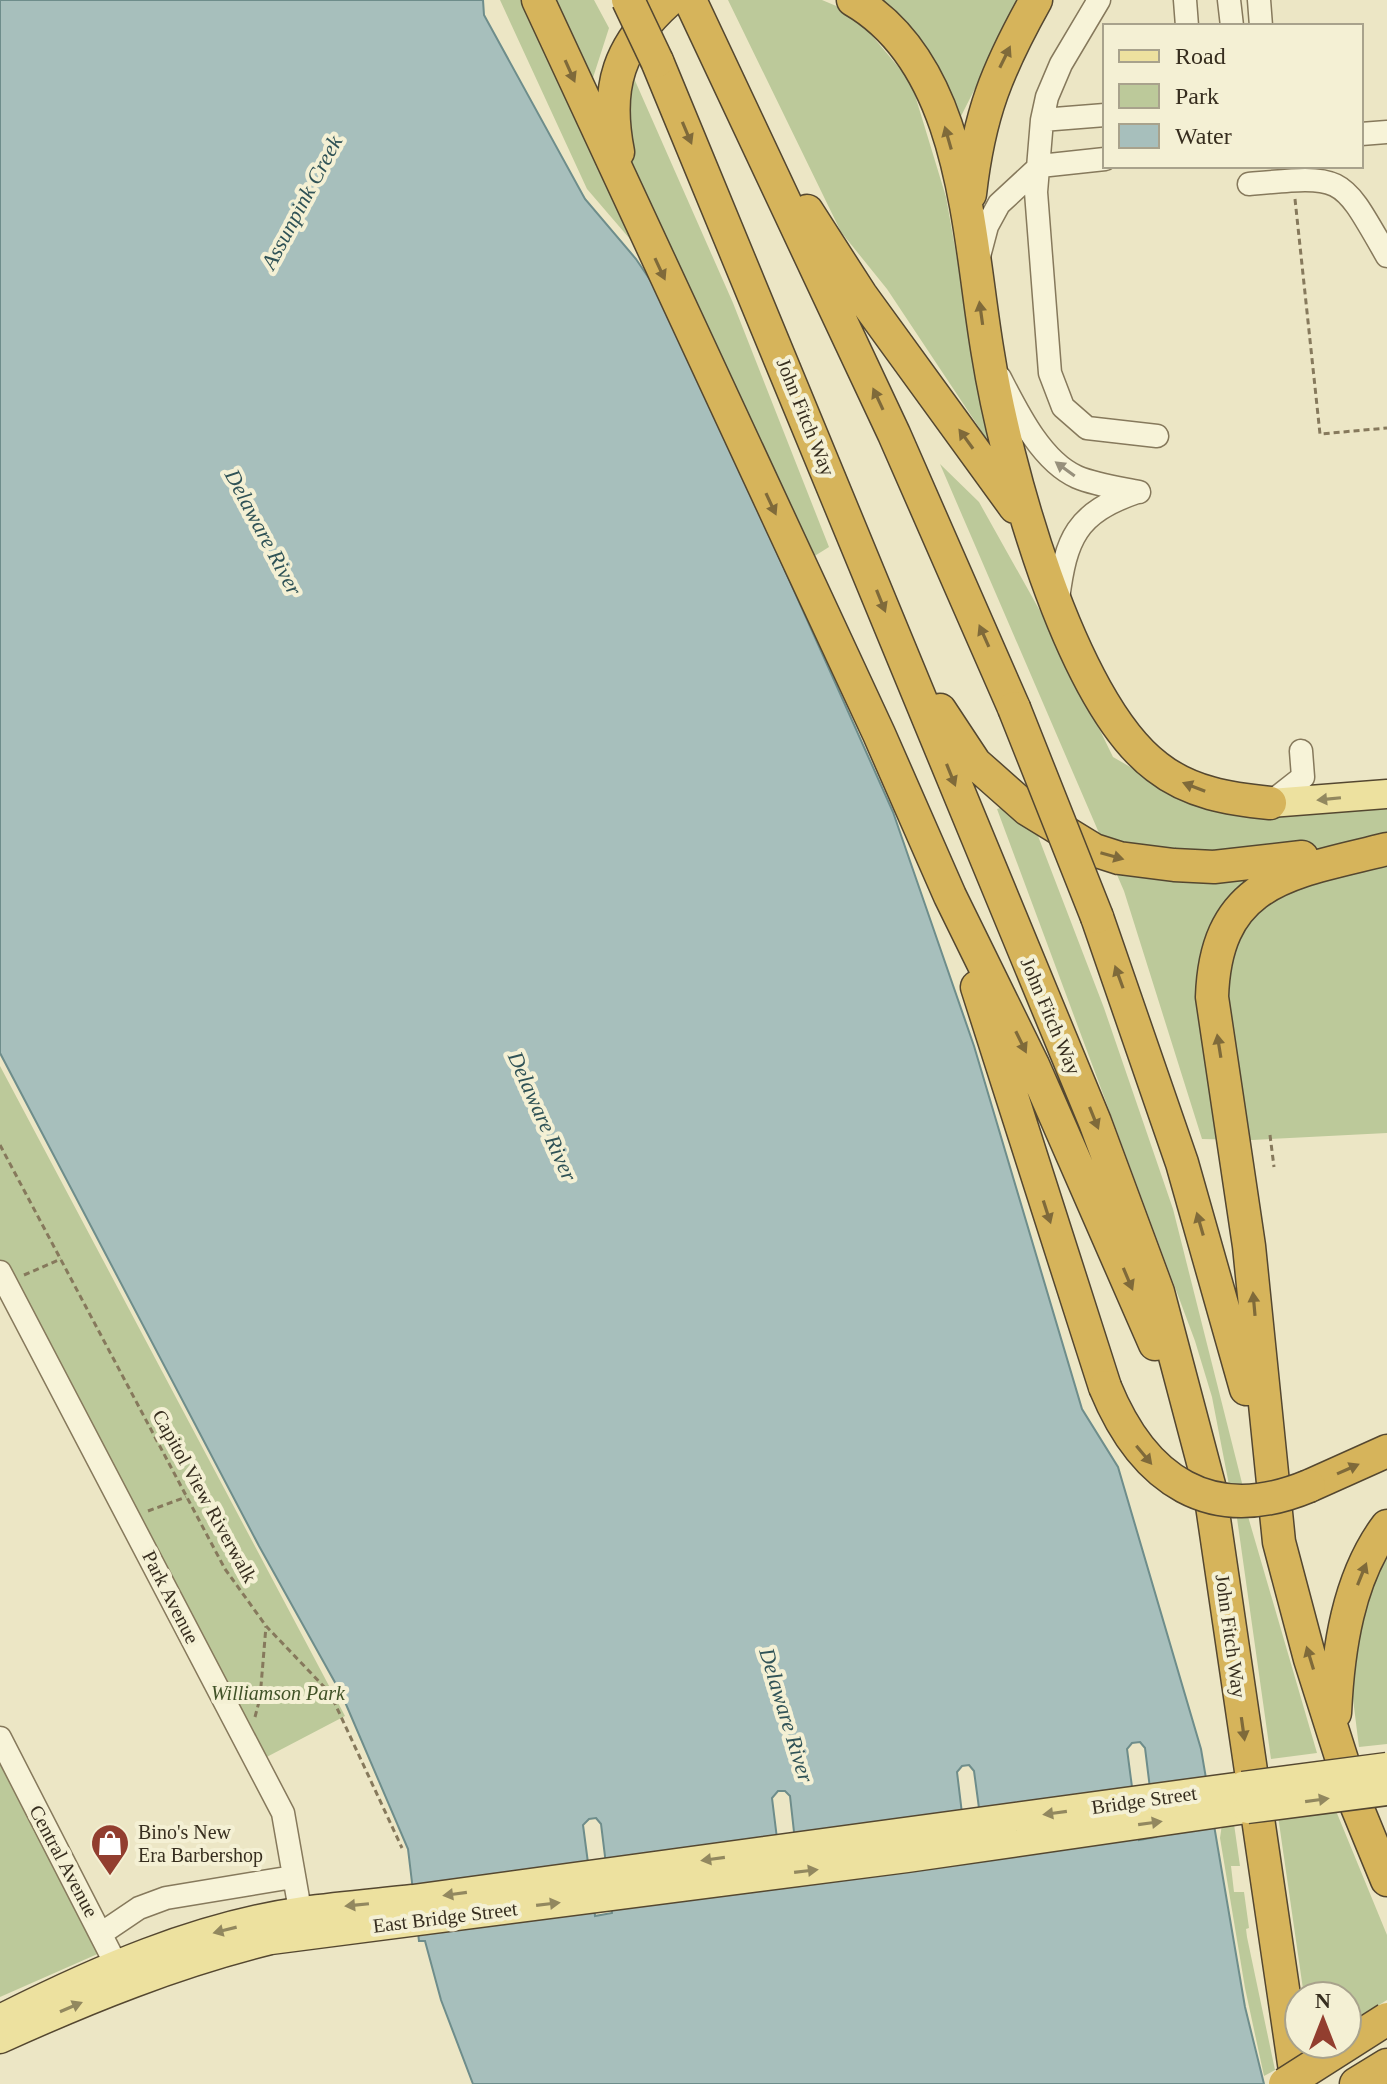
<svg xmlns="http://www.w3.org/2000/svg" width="1387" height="2084" font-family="'Times New Roman',serif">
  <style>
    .green { fill: #bcc99a }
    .water { fill: #a7bfbc; stroke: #6e8d8b; stroke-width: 2; fill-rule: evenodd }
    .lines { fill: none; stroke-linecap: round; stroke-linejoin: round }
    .minor-casing { stroke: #86795c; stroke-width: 25 }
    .major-casing { stroke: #544730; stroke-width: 31 }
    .highway-casing { stroke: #544730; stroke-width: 35 }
    .path { stroke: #86795c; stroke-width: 3; stroke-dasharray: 6 4; stroke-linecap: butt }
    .minor { stroke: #f7f3d8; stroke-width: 22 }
    .major { stroke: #ede19f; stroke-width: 28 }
    .highway { stroke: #d6b45b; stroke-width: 32 }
    .major-bridge-casing { stroke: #544730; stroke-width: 31; stroke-linecap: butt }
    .highway-bridge-casing { stroke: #544730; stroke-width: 35; stroke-linecap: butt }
    .major-bridge { stroke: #ede19f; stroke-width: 28 }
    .highway-bridge { stroke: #d6b45b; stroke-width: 32 }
    .oneway { fill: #7f6a3a }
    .oneway2 { fill: #97907c }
    .oneway3 { fill: #92885f }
    .labels { text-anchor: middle; stroke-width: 8; stroke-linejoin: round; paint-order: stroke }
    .street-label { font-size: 20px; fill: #372e1f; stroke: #f4f0d4 }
    .park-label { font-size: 20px; font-style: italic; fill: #405227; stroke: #f4f0d4 }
    .poi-label { font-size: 20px; fill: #372e1f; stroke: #f4f0d4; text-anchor: start }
    .water-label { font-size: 22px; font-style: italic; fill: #2f5256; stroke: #f4f0d4 }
  </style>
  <rect width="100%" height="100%" fill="#ece6c5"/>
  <!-- green -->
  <path class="green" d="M 500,0 L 525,0 L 636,246 L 587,189 Z
    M 550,0 L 594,0 L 609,28 L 590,87 Z
    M 728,0 L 822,0 L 853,13 L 911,82 L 946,197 L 990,444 L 887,289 L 841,232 Z
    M 869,0 L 1020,0 L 958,122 L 918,37 Z
    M 629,67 L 733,303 L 829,547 L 813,557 L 662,238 L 620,132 Z
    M 940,464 L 979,502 L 1054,636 L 1113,757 L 1170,790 L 1387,803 L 1387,1133 L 1252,1140 L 1202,1139 L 1124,891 Z
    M 1000,808 L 1038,836 L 1104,1008 L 1173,1209 L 1243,1487 L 1229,1485 L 1212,1397 L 1195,1341 L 997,809 Z
    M 0,1066 L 345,1716 L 259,1761 L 0,1265 Z
    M 1236,1511 L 1247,1513 L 1317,1753 L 1271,1759 Z
    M 1387,1542 L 1387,1744 L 1359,1747 L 1350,1675 L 1353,1641 Z
    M 0,1739 L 102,1952 L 0,1997 Z
    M 1334,1806 L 1387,1935 L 1387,2000 L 1347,2025 L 1347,1996 L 1304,1996 L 1278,1816 Z
    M 1222,1824 L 1234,1824 L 1240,1866 L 1231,1866 L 1234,1892 L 1244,1892 L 1249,1928 L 1246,1929 L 1247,1937 L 1275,2070 L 1264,2076 L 1245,1988 L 1220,1838 Z"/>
  <!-- water -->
  <path class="water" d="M 0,0 L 483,0 L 484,15 L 585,199 L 636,259 L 665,302 L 893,812 L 974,1046 L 1082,1409 L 1118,1467 L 1201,1749 L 1245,2007 L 1264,2084 L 473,2084 L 441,2000 L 425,1941 L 419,1941 L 408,1849 L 342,1695 L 259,1546 L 0,1053 ZM 1140,1742 L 1145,1748 L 1156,1837 L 1139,1840 L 1127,1749 L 1132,1743 ZM 969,1765 L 974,1771 L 986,1860 L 968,1863 L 957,1772 L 962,1766 ZM 778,1791 L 785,1791 L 790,1796 L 800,1886 L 783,1887 L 772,1798 ZM 596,1818 L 601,1824 L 612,1913 L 595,1916 L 583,1825 L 589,1819 Z"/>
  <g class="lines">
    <defs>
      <path id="minor" d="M 1099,0 L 1061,64 L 1047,97 L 1042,120 L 1036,192 L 1050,373 L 1063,407 L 1087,428 L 1157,436
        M 1185,0 L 1187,26
        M 1229,0 L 1232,26
        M 1259,0 L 1261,26
        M 1042,120 L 1105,115
        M 1361,134 L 1387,132
        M 1249,184 C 1345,175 1340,174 1387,256
        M 978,260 L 987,226 L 999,204 L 1040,166 L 1105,159
        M 1000,378 C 1017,411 1041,461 1077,477 C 1096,485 1119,488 1139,492
        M 1058,599 C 1066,538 1076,513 1137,492
        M 1270,803 L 1303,777 L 1301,751
        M 0,1272 L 283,1813 L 303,1927
        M 0,1738 L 124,1980
        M 102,1933 L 139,1908 L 166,1898 L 293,1877"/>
      <path id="major" d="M 1270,803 L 1387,794
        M 0,2019 C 95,1971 197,1926 303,1911 C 340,1906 376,1903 413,1899 L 1243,1786
        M 0,2039 C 88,1999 177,1963 271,1940 L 907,1858 L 1247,1809"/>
      <path id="highway" d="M 538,0 L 879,734 L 950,896 L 1033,1065 L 1155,1344
        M 690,0 L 894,434 L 1014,708
        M 853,0 C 967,66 968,238 988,354 C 1005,462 1069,701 1157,767 C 1190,793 1230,799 1270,803
        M 657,61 L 1095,1122 L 1158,1292 L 1209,1485 L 1297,2084
        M 618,152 C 605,86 619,45 669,0
        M 970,194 C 979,114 997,70 1036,0
        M 807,211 L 861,295 L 1015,507
        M 940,710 L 975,763 L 1027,809 L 1094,850 L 1119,858 L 1174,865 L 1214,867 L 1302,857
        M 1387,849 C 1292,873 1216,878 1212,997 L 1249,1246 L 1279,1542 L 1310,1659 L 1357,1807 L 1387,1880
        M 1097,917 L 1182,1163 L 1246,1389
        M 977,987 L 1105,1387
        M 1309,1486 L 1387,1451
        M 1335,1713 C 1338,1650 1348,1578 1387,1526
        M 1356,2084 L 1387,2065"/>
    </defs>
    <!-- minor casing -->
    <use href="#minor" class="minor-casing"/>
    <!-- major casing -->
    <use href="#major" class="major-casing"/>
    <!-- highway casing -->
    <use href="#highway" class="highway-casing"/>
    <!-- path -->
    <path class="path" d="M 1295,199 L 1320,434 L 1387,428
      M 1270,1135 L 1274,1167
      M 0,1145 L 225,1569 L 266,1626 L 330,1693 L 402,1848
      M 24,1275 L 61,1259
      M 148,1511 L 186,1497
      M 255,1717 L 260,1698 L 266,1626"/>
    <!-- minor -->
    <use href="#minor" class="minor"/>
    <!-- major -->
    <use href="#major" class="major"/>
    <!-- highway -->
    <use href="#highway" class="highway"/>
    <defs>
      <path id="major-bridge" d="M 1243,1786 L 1387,1767
        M 1247,1809 L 1387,1791"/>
      <path id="highway-bridge" d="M 628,0 L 657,61
        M 1014,708 L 1097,917
        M 1105,1387 C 1143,1480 1211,1527 1309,1486
        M 1285,2084 L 1387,2019"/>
    </defs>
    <!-- major-bridge casing -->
    <use href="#major-bridge" class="major-bridge-casing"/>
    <!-- highway-bridge casing -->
    <use href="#highway-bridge" class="highway-bridge-casing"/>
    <!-- major-bridge -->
    <use href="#major-bridge" class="major-bridge"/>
    <!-- highway-bridge -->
    <use href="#highway-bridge" class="highway-bridge"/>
  </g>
  <!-- one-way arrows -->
  <defs><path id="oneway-solid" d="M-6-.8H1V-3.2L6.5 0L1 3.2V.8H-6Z" transform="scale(2)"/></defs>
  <g class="oneway">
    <use href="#oneway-solid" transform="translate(1005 57) rotate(-64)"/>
    <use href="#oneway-solid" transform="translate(570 71) rotate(66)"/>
    <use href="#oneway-solid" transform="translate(687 133) rotate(67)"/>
    <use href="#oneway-solid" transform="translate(948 138) rotate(-106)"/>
    <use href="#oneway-solid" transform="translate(660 269) rotate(65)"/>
    <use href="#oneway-solid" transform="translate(981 313) rotate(-98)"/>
    <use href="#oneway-solid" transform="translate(878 399) rotate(-115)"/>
    <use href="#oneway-solid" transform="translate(966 439) rotate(-126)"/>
    <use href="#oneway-solid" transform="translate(771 504) rotate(65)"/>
    <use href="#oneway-solid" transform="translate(881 601) rotate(68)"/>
    <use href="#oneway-solid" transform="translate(984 636) rotate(-114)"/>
    <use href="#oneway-solid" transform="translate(951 775) rotate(68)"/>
    <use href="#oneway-solid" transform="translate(1194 787) rotate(-159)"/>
    <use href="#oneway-solid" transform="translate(1112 856) rotate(16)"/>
    <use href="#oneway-solid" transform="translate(1119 977) rotate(-110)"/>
    <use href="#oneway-solid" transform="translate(1021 1042) rotate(64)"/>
    <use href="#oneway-solid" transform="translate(1219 1046) rotate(-99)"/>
    <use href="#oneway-solid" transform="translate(1094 1118) rotate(68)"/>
    <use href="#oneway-solid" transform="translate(1047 1212) rotate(72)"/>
    <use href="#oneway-solid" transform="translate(1200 1224) rotate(-106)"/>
    <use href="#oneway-solid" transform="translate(1128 1279) rotate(67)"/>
    <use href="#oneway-solid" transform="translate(1254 1304) rotate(-95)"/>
    <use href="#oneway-solid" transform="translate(1144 1455) rotate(50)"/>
    <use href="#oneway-solid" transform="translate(1348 1469) rotate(-24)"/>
    <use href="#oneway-solid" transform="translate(1362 1574) rotate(-68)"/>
    <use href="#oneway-solid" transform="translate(1310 1658) rotate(-107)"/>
    <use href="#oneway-solid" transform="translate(1243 1729) rotate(82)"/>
  </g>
  <use class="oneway2" href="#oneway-solid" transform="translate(1065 469) rotate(-144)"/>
  <g class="oneway3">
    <use href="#oneway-solid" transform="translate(1329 799) rotate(174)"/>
    <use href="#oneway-solid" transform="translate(1317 1800) rotate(-8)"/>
    <use href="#oneway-solid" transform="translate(1055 1813) rotate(172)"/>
    <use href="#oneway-solid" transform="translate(1150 1823) rotate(-8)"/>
    <use href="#oneway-solid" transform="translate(713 1859) rotate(172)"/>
    <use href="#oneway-solid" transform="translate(806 1871) rotate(-7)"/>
    <use href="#oneway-solid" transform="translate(455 1894) rotate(172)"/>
    <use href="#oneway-solid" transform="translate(548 1904) rotate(-7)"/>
    <use href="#oneway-solid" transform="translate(357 1905) rotate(174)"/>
    <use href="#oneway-solid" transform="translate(225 1930) rotate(166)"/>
    <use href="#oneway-solid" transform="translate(71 2007) rotate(-23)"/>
  </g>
  <!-- icons -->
  <defs>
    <symbol id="shop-pin" viewBox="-11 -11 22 30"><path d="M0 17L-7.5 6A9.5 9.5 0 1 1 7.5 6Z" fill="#923e2f" stroke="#f4f0d4"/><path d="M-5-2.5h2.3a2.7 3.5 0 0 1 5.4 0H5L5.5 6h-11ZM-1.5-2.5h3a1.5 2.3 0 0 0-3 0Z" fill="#fff"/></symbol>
  </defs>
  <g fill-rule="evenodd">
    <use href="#shop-pin" x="88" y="1821" width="44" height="60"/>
  </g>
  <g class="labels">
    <!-- street labels -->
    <g class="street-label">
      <text transform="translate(806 417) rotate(68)" y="7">John Fitch Way</text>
      <text transform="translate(1051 1016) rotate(67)" y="7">John Fitch Way</text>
      <text transform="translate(205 1496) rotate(61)" y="7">Capitol View Riverwalk</text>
      <text transform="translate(171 1597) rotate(63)" y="7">Park Avenue</text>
      <text transform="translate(1231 1636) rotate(82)" y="7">John Fitch Way</text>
      <text transform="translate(1144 1800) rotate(-8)" y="7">Bridge Street</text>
      <text transform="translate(64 1861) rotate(62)" y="7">Central Avenue</text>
      <text transform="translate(445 1917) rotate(-7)" y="7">East Bridge Street</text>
    </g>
    <!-- park labels -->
    <g class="park-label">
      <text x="278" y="1700">Williamson Park</text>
    </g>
    <!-- poi labels -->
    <g class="poi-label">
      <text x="138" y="1839">Bino's New<tspan x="138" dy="23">Era Barbershop</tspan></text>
    </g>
    <!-- water labels -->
    <g class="water-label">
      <text transform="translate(301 202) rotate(-62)" y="8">Assunpink Creek</text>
      <text transform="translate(264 532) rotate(62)" y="8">Delaware River</text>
      <text transform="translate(543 1116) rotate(66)" y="8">Delaware River</text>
      <text transform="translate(787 1715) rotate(73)" y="8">Delaware River</text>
    </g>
  </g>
  <!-- legend -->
  <rect x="1103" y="24" width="260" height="144" fill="#f4f0d4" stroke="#a8a28c" stroke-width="2"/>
  <rect x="1119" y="50" width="40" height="12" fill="#ede19f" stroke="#a8a28c" stroke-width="2"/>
  <text x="1175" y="64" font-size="24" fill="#372e1f">Road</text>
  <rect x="1119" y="84" width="40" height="24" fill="#bcc99a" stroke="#a8a28c" stroke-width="2"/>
  <text x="1175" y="104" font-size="24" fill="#372e1f">Park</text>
  <rect x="1119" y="124" width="40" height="24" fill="#a7bfbc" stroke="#a8a28c" stroke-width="2"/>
  <text x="1175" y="144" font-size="24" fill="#372e1f">Water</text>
  <!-- north arrow -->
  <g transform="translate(1323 2020)"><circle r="38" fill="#f4f0d4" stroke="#a8a28c" stroke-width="2"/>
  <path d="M0-6L14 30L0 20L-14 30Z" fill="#923e2f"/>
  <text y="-12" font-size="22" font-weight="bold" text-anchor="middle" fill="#372e1f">N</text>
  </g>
</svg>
